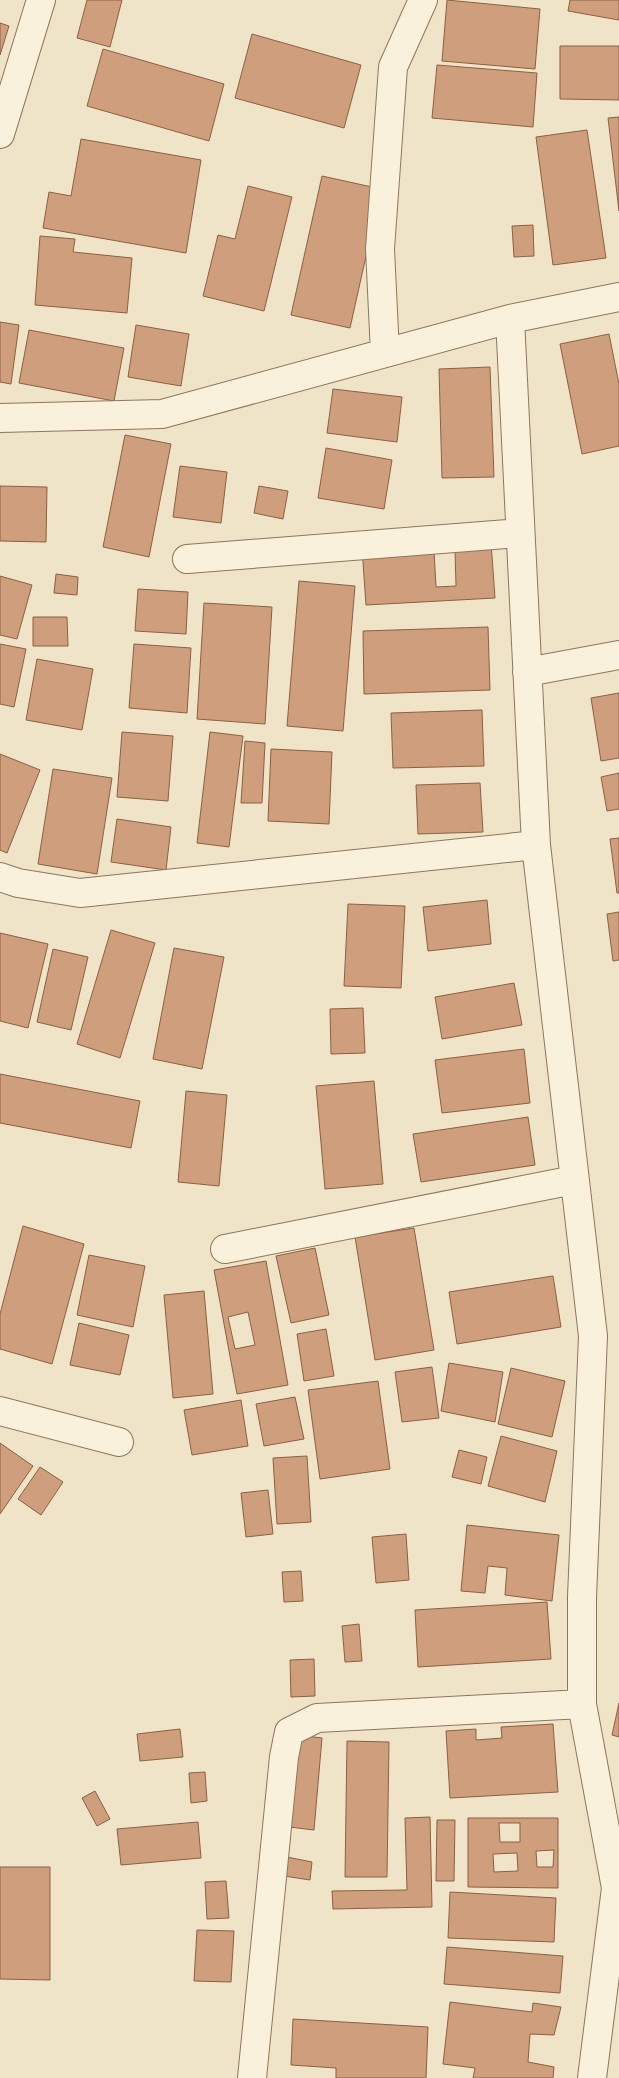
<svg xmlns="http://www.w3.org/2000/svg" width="619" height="2078" font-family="'Source Serif 4',serif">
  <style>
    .building { fill: #cf9f7d; stroke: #8d5f41; fill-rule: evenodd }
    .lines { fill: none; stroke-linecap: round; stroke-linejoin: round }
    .minor-casing { stroke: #8d765c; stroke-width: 30 }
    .minor { stroke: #faf1dc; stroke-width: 28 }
  </style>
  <rect width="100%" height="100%" fill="#f0e4c8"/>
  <!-- building -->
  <path class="building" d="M 87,0 L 122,0 L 110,47 L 77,38 Z
    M 447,0 L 540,9 L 535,69 L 442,61 Z
    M 570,0 L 619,0 L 619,20 L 568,11 Z
    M 0,23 L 9,26 L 0,55 Z
    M 252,34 L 361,65 L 344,128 L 235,98 Z
    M 560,46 L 619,46 L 619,100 L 560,99 Z
    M 103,49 L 224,84 L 209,141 L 87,106 Z
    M 437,65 L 537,73 L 533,127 L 432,118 Z
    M 619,117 L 619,211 L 608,118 Z
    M 587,130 L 606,258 L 553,265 L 536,137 Z
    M 81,139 L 201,160 L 186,253 L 43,228 L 49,192 L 71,196 Z
    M 322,176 L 381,189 L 350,328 L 291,315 Z
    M 248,186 L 292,197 L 264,311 L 203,296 L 218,235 L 235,239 Z
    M 533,225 L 534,256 L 514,257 L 512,226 Z
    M 40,236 L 75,239 L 73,252 L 132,258 L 127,313 L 35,305 Z
    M 0,322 L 19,325 L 11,384 L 0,382 Z
    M 136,325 L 189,334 L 181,386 L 128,377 Z
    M 29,330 L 124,348 L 114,401 L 19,383 Z
    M 609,334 L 619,384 L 619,446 L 582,454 L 560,344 Z
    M 490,367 L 494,477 L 442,478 L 439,369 Z
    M 333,389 L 402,397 L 397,442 L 327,433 Z
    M 125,435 L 171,444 L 149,557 L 103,547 Z
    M 326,448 L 392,460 L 384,509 L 318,498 Z
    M 180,466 L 227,472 L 221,523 L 173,517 Z
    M 0,486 L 47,487 L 46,542 L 0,541 Z
    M 259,486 L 288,491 L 283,519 L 254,513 Z
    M 491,542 L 495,598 L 366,605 L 362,548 ZM 455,550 L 456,586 L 436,587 L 434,551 Z
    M 56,574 L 78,577 L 77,595 L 54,593 Z
    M 0,576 L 32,585 L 17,639 L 0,635 Z
    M 299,581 L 355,586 L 343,731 L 287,726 Z
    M 138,589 L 188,592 L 186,634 L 135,631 Z
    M 204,603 L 272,607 L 265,724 L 197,719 Z
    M 33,617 L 67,617 L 68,646 L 33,646 Z
    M 488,627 L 490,690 L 364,694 L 363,631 Z
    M 0,644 L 26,649 L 14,707 L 0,704 Z
    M 134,644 L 191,648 L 187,713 L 129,708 Z
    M 37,659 L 93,669 L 82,730 L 26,720 Z
    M 619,693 L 619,758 L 601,761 L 591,698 Z
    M 482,710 L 484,766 L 393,768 L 391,713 Z
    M 122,732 L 173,736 L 168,801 L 117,797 Z
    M 210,732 L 243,736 L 229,847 L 197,843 Z
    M 245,741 L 265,743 L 262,803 L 241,803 Z
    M 271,749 L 332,752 L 329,824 L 268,821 Z
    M 0,754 L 40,770 L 7,853 L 0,850 Z
    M 53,769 L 112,778 L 97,874 L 38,864 Z
    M 619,773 L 619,809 L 607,811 L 601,777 Z
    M 480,783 L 483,832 L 418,834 L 416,785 Z
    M 117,819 L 171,827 L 166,870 L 111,862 Z
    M 619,838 L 619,893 L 617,893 L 610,839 Z
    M 487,900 L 491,944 L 428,951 L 423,907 Z
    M 348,904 L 405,906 L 401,988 L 344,986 Z
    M 619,912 L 619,960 L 613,961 L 607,914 Z
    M 111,930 L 155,943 L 120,1058 L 77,1044 Z
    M 0,933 L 48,944 L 28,1028 L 0,1021 Z
    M 174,948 L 224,957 L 202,1069 L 153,1059 Z
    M 53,949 L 88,957 L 71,1030 L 37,1022 Z
    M 514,983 L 522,1025 L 442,1039 L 435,997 Z
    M 363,1008 L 365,1053 L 331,1054 L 330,1009 Z
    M 524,1049 L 530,1103 L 442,1113 L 435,1060 Z
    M 0,1074 L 140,1101 L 131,1148 L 0,1123 Z
    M 374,1081 L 383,1184 L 325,1189 L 316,1086 Z
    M 186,1091 L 227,1095 L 219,1186 L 178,1182 Z
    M 528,1117 L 535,1165 L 421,1182 L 413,1134 Z
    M 23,1226 L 84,1244 L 52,1364 L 0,1349 L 0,1314 Z
    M 414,1228 L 434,1350 L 375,1360 L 355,1237 Z
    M 315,1248 L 329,1315 L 291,1323 L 276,1256 Z
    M 89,1255 L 145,1266 L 133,1327 L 77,1315 Z
    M 266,1261 L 288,1385 L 237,1394 L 214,1270 ZM 248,1312 L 255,1345 L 235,1349 L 228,1317 Z
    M 553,1276 L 561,1327 L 457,1344 L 449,1292 Z
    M 204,1291 L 213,1394 L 173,1398 L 164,1295 Z
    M 79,1323 L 129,1335 L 120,1375 L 70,1365 Z
    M 326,1329 L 334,1376 L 304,1381 L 297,1334 Z
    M 449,1363 L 503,1372 L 495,1422 L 441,1411 Z
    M 432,1367 L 439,1418 L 402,1422 L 395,1372 Z
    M 511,1368 L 565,1381 L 552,1437 L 498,1424 Z
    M 378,1381 L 390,1469 L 320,1479 L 308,1390 Z
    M 295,1397 L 304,1439 L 264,1446 L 256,1404 Z
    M 241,1400 L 248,1446 L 192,1455 L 184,1410 Z
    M 501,1436 L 557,1451 L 545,1502 L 488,1486 Z
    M 0,1443 L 33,1466 L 0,1514 Z
    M 459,1450 L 487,1457 L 481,1484 L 452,1477 Z
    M 307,1456 L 311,1522 L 277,1524 L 273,1458 Z
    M 40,1467 L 63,1482 L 41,1515 L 18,1499 Z
    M 268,1490 L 273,1534 L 246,1537 L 241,1493 Z
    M 467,1525 L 559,1535 L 552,1601 L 505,1595 L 507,1568 L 488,1566 L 485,1593 L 461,1591 Z
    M 406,1534 L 409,1580 L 376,1583 L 372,1537 Z
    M 301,1571 L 303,1601 L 284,1602 L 282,1572 Z
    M 547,1602 L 551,1659 L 418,1667 L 415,1610 Z
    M 359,1624 L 362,1661 L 345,1662 L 342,1626 Z
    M 314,1659 L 315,1696 L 291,1697 L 290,1660 Z
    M 619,1703 L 619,1737 L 612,1735 Z
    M 553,1724 L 558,1792 L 450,1798 L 446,1731 L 476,1729 L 476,1740 L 502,1738 L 501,1727 Z
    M 180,1729 L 183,1757 L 140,1761 L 137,1734 Z
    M 298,1735 L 322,1738 L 314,1830 L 289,1827 Z
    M 347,1741 L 389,1742 L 387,1877 L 345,1877 Z
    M 205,1772 L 207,1801 L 191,1803 L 189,1773 Z
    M 95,1791 L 110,1819 L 97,1826 L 82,1798 Z
    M 430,1817 L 432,1907 L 333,1909 L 332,1891 L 407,1890 L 405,1818 Z
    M 468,1818 L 558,1818 L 558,1888 L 468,1887 ZM 499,1823 L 520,1823 L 520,1842 L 500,1842 ZM 554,1850 L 553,1867 L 537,1867 L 536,1851 ZM 517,1853 L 518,1871 L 494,1872 L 493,1854 Z
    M 437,1820 L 455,1820 L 454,1881 L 436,1881 Z
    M 198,1822 L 201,1858 L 121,1865 L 117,1829 Z
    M 287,1857 L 312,1862 L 310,1880 L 284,1876 Z
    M 0,1867 L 50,1867 L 50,1980 L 0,1979 Z
    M 226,1881 L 229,1918 L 207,1919 L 205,1882 Z
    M 450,1892 L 556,1898 L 554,1942 L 448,1938 Z
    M 197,1930 L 234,1931 L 231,1982 L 194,1981 Z
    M 447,1947 L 563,1956 L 560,1993 L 444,1984 Z
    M 450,2002 L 532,2012 L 533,2003 L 561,2007 L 554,2035 L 530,2034 L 528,2062 L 554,2067 L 553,2078 L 473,2078 L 475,2068 L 443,2064 Z
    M 293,2019 L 428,2027 L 426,2078 L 336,2078 L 336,2068 L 291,2065 Z"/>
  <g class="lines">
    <defs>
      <path id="minor" d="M 0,134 L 41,0
        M 510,319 L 536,845 L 593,1336 L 582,1597 L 582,1704 L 616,1888 L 592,2078
        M 385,353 L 380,249 L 393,67 L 423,0
        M 0,418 L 162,414 L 510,319 L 619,297
        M 187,559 L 520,533
        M 527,672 L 619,655
        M 0,877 L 18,883 L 80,893 L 536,845
        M 225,1249 L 574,1180
        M 0,1411 L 119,1442
        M 252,2078 L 284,1757 L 289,1732 L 317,1718 L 582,1704"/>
    </defs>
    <!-- minor casing -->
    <use href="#minor" class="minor-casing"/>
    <!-- minor -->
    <use href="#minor" class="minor"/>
  </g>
</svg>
